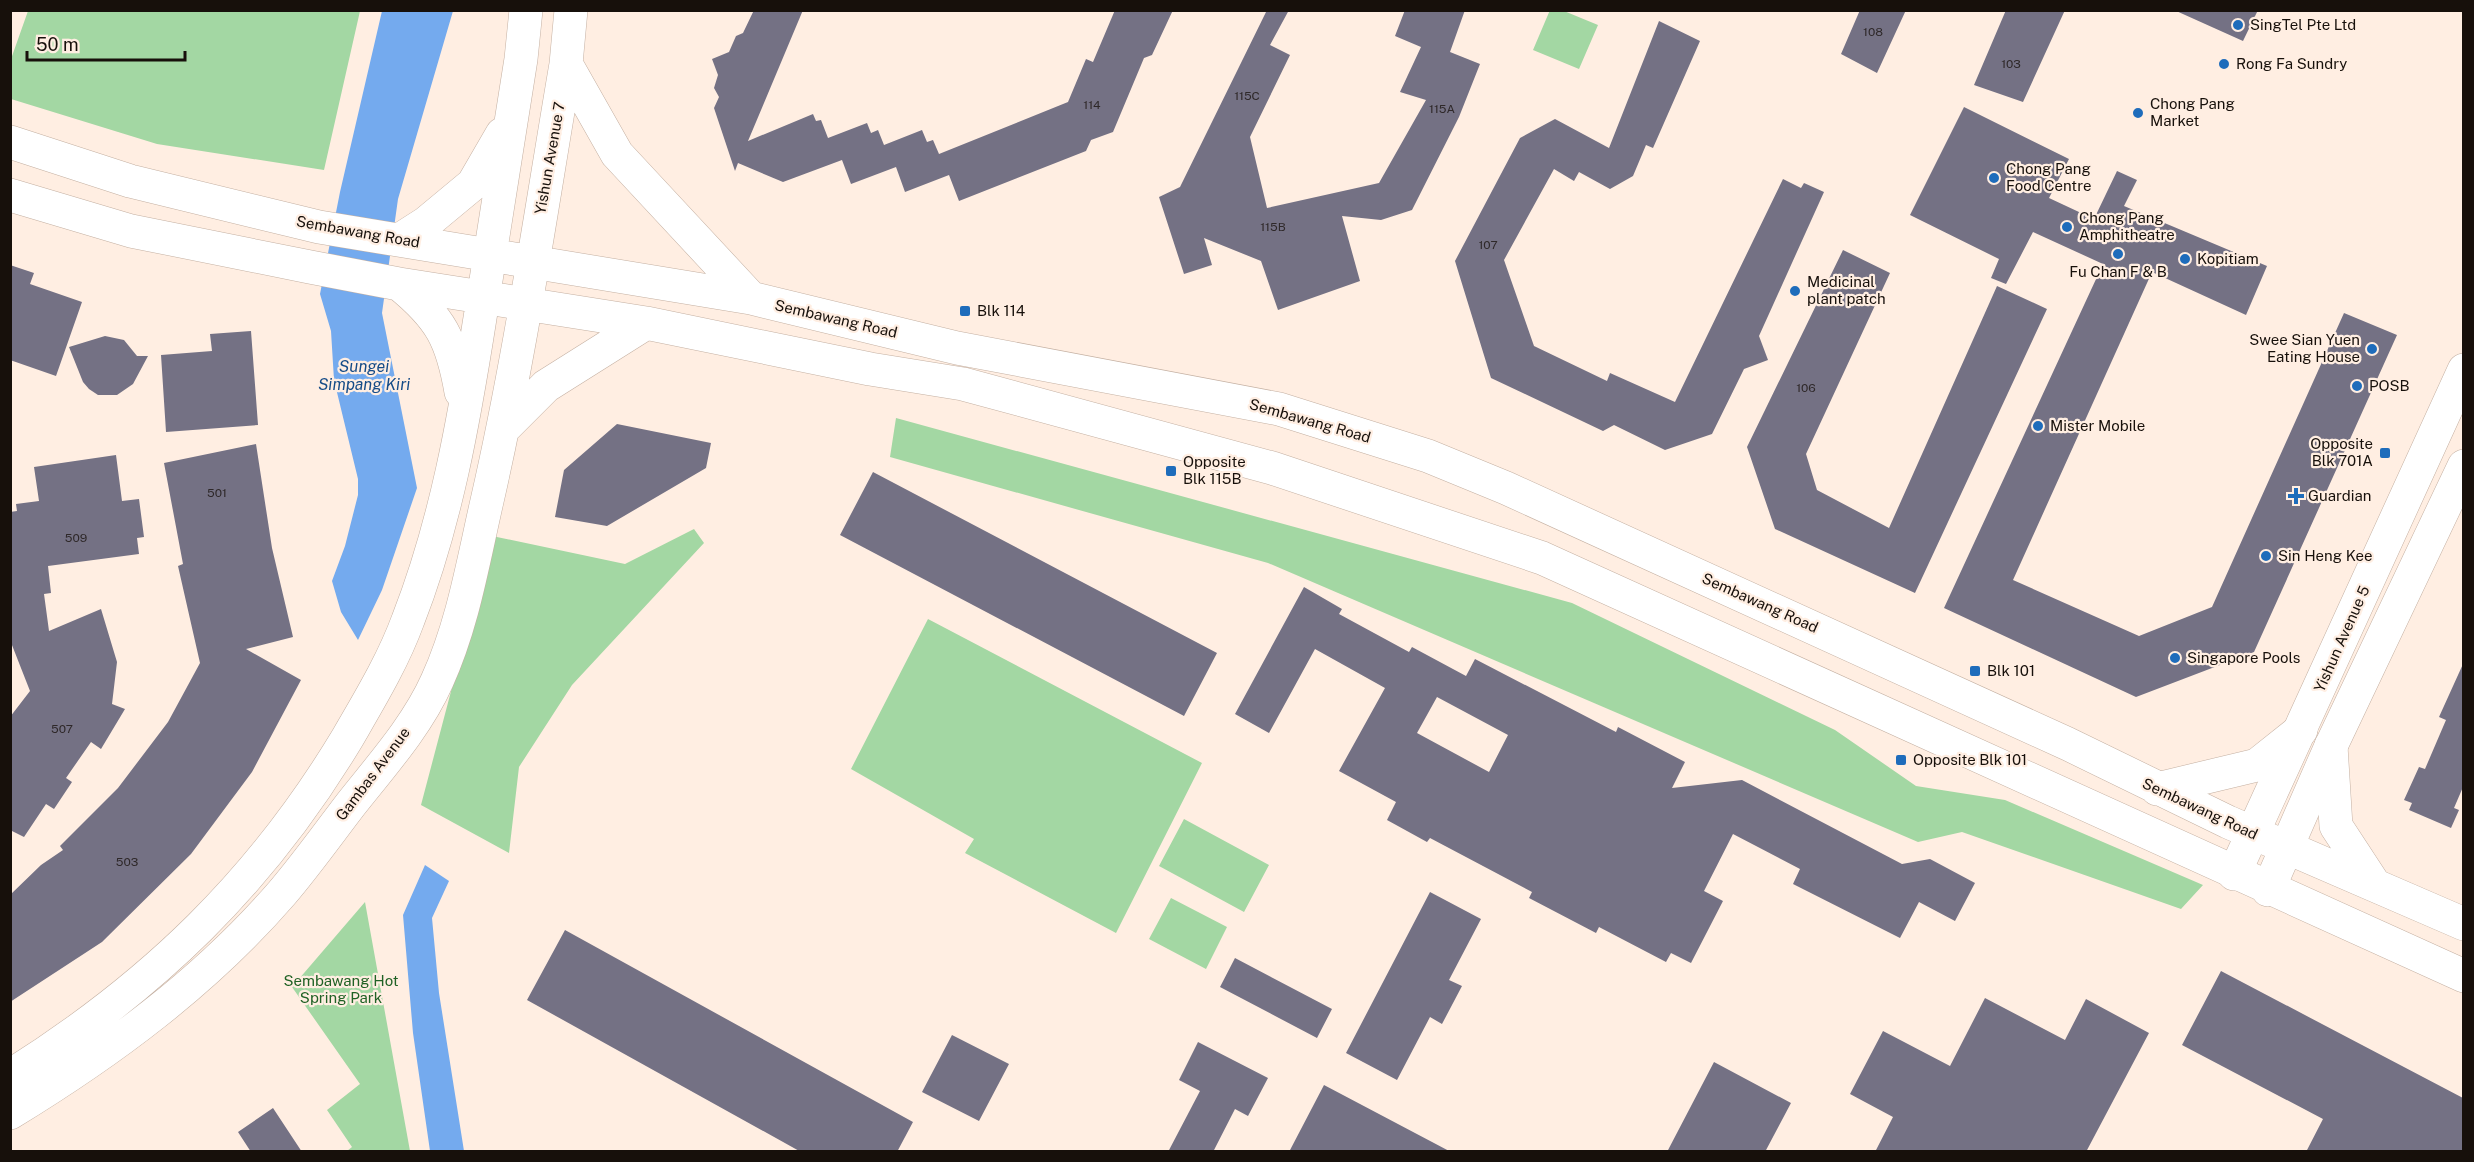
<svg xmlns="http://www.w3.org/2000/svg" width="2474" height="1162" font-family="'Public Sans',sans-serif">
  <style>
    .green { fill: #a3d7a3 }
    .water { fill: #74aaee }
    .building { fill: #747184; fill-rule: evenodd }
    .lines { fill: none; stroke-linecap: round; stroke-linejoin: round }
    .secondary-casing { stroke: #c4b0a2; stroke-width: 34 }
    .primary-casing { stroke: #c4b0a2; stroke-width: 34 }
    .secondary { stroke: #fff; stroke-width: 33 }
    .primary { stroke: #fff; stroke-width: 33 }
    .poi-dot { fill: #1e6cbb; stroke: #ffeee2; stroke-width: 2 }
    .labels { text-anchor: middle; stroke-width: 4.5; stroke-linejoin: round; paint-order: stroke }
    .number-label { font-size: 12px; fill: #2e2829 }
    .poi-label { font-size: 15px; fill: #17100b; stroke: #ffeee2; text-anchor: start }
    .street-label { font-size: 15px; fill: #17100b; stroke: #ffeee2 }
    .park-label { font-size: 15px; fill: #206225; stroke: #ffeee2 }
    .water-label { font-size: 16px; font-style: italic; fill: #154b87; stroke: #ffeee2 }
  </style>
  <rect width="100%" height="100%" fill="#ffeee2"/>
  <!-- green -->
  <path class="green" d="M 1550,10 L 1564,11 L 1598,25 L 1579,69 L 1533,50 Z
    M 28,11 L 360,11 L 324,170 L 157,144 L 11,99 L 11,59 Z
    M 896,418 L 1572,603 L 1835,730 L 1916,786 L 2005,800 L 2203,885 L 2181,909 L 1962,832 L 1918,842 L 1268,563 L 890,457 Z
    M 694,529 L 704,543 L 572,685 L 519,767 L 509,853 L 421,805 L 492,536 L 625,564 Z
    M 928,619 L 1202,763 L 1116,933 L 965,853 L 974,839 L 851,769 Z
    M 1184,819 L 1269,865 L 1244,912 L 1159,866 Z
    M 1171,898 L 1227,927 L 1206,969 L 1149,939 Z
    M 365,902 L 410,1151 L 347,1151 L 352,1147 L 327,1110 L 360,1084 L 292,987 Z"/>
  <!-- water -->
  <path class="water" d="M 382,11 L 453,11 L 398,199 L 382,313 L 417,488 L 382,590 L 358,640 L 341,612 L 332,581 L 345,546 L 358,495 L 358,479 L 334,380 L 331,331 L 320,294 L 340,192 Z
    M 425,865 L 449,881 L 432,918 L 439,993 L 464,1151 L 430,1151 L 413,1033 L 403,915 Z"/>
  <!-- building -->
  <path class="building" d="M 754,10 L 803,10 L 748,141 L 813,114 L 816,121 L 821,120 L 828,138 L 867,123 L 871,133 L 878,130 L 884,145 L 922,130 L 927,142 L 933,140 L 939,154 L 1068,102 L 1086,59 L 1093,62 L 1115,10 L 1173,10 L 1152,55 L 1144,58 L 1113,132 L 1091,140 L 1086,151 L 959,201 L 949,175 L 905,192 L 896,167 L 851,184 L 842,160 L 783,182 L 738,163 L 735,171 L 714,108 L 719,97 L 714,88 L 718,75 L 712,59 L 729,52 L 736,36 L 743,33 Z
    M 1267,10 L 1289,10 L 1270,45 L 1290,55 L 1250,137 L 1267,208 L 1379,183 L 1426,100 L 1400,92 L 1421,47 L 1395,36 L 1405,10 L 1465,10 L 1450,52 L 1480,64 L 1459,117 L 1412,210 L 1381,220 L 1342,216 L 1360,281 L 1278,310 L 1261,261 L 1204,238 L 1212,265 L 1184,274 L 1159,197 L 1180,187 Z
    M 1860,10 L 1906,10 L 1877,73 L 1841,54 Z
    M 2006,10 L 2065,10 L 2023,102 L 1974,85 Z
    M 2174,10 L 2258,10 L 2243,41 Z
    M 1659,21 L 1700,41 L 1653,148 L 1646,145 L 1633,176 L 1610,189 L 1579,172 L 1574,181 L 1554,169 L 1504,260 L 1534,346 L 1607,381 L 1610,373 L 1675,402 L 1783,179 L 1801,188 L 1804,183 L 1824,192 L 1759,336 L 1768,360 L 1744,369 L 1712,434 L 1665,450 L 1614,425 L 1603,431 L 1491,378 L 1455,261 L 1520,138 L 1555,119 L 1609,148 Z
    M 1964,107 L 2069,159 L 2049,198 L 2094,219 L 2117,171 L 2137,180 L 2124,206 L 2267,266 L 2246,315 L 2152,272 L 2013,580 L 2139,636 L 2212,607 L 2344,313 L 2397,335 L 2254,652 L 2136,697 L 1944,608 L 2103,264 L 2033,232 L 2006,284 L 1991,278 L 1999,259 L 1910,215 Z
    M 1843,250 L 1890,273 L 1806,454 L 1817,490 L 1889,528 L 1997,286 L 2047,309 L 1915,593 L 1775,529 L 1747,447 Z
    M 10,265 L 34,273 L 30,284 L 82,302 L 56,376 L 10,360 Z
    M 251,331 L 258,425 L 166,432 L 161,355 L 212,351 L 210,334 Z
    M 105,336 L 124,340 L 137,356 L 148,356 L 133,384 L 117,395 L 98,395 L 89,389 L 83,382 L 69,347 Z
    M 617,424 L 711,443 L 706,468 L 607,526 L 555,517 L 564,470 Z
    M 256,444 L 272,548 L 293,637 L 246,649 L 301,680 L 252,772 L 191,854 L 102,942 L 10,1002 L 10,895 L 41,865 L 63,850 L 60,846 L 118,788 L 168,722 L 200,663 L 178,566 L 183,564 L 164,463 Z
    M 116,455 L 122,501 L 139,499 L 144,537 L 137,538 L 139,554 L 48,566 L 51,593 L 44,594 L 49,631 L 101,609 L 117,662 L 112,704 L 125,709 L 101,749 L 91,742 L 66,778 L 72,782 L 54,809 L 46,804 L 24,837 L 10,830 L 10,717 L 30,691 L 10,640 L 10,512 L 17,511 L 16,504 L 39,501 L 34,467 Z
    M 873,472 L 1217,653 L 1184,716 L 840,535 Z
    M 1304,587 L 1342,609 L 1339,614 L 1409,652 L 1412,647 L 1466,676 L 1475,659 L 1616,732 L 1618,727 L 1685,762 L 1672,788 L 1742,780 L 1902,864 L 1930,859 L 1975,883 L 1955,921 L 1919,902 L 1900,938 L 1793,884 L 1800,869 L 1733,834 L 1704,891 L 1723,901 L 1691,963 L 1671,953 L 1666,962 L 1599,927 L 1596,933 L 1529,898 L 1532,892 L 1430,838 L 1427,842 L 1387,820 L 1396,802 L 1339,771 L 1385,688 L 1315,649 L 1269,733 L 1235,714 ZM 1437,697 L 1508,735 L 1489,772 L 1417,733 Z
    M 2463,664 L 2463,787 L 2454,808 L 2459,810 L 2451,828 L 2409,810 L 2412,803 L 2404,800 L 2419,767 L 2425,769 L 2446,720 L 2439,717 Z
    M 1430,892 L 1481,919 L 1449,980 L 1462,986 L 1442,1024 L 1430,1017 L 1397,1080 L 1346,1053 Z
    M 565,930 L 913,1122 L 897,1152 L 801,1152 L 527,1000 Z
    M 1235,958 L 1332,1009 L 1317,1038 L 1220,987 Z
    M 2221,971 L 2463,1098 L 2463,1152 L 2306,1152 L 2323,1119 L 2182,1045 Z
    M 1985,998 L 2065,1040 L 2086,999 L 2149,1033 L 2086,1152 L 1875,1152 L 1893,1117 L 1850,1094 L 1883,1031 L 1950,1066 Z
    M 952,1035 L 1009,1064 L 979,1121 L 922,1092 Z
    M 1198,1042 L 1268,1078 L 1248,1116 L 1235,1109 L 1213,1152 L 1168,1152 L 1200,1091 L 1179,1080 Z
    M 1714,1062 L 1791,1103 L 1765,1152 L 1667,1152 Z
    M 1324,1085 L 1451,1152 L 1289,1152 Z
    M 273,1108 L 302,1152 L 251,1152 L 238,1132 Z"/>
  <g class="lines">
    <defs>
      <path id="secondary" d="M 2234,874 L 2464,370
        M 2268,890 L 2331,746 L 2464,466"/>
      <path id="primary" d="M 566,64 L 617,154 L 751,298
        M 10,142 L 130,181 L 319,227 L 751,298 L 957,348 L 1279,409 L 1428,456 L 1506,488 L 2068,744 L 2228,822 L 2464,924
        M 10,195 L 131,231 L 310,267 L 399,284 L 646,323 L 870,369 L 963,384 L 1272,468 L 1542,558 L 2464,976
        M 401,239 L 426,223 L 473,184 L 502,134
        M 399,284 C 441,318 452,340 461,392
        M 503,429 L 546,386 L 646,323
        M 2331,746 L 2336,826 L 2374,884
        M 2157,789 L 2257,765 L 2301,730
        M 10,1076 C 153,986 261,882 348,737 C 370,699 393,661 408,620 C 446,523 464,420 480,318 C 494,232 507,145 521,59 L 526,10
        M 10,1113 C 110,1052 205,982 282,893 C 306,865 328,834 351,804 C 381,766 417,726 437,681 C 463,624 473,562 487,501 C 520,357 541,210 566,64 L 571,10"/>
    </defs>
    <!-- secondary casing -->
    <use href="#secondary" class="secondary-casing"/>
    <!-- primary casing -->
    <use href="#primary" class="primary-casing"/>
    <!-- secondary -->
    <use href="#secondary" class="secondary"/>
    <!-- primary -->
    <use href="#primary" class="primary"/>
  </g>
  <!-- markers -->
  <g class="poi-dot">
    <circle cx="2238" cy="25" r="6"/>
    <circle cx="2224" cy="64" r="6"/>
    <circle cx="2138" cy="113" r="6"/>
    <circle cx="1994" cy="178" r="6"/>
    <circle cx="2067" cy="227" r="6"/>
    <circle cx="2118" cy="254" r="6"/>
    <circle cx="2185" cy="259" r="6"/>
    <circle cx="1795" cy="291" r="6"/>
    <rect x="959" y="305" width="12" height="12" rx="3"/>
    <circle cx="2372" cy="349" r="6"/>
    <circle cx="2357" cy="386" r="6"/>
    <circle cx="2038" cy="426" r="6"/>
    <rect x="2379" y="447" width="12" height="12" rx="3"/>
    <rect x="1165" y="465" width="12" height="12" rx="3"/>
    <path d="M2293 487h6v6h6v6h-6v6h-6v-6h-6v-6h6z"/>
    <circle cx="2266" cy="556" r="6"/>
    <circle cx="2175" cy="658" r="6"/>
    <rect x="1969" y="665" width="12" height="12" rx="3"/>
    <rect x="1895" y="754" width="12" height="12" rx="3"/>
  </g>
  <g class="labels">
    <!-- number labels -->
    <g class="number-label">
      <text x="1873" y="36">108</text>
      <text x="2011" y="68">103</text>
      <text x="1247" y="100">115C</text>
      <text x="1092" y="109">114</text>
      <text x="1442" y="113">115A</text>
      <text x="1273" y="231">115B</text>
      <text x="1488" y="249">107</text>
      <text x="1806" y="392">106</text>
      <text x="217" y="497">501</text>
      <text x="76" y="542">509</text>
      <text x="62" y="733">507</text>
      <text x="127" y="866">503</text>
    </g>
    <!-- poi labels -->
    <g class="poi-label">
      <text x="2250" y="30">SingTel Pte Ltd</text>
      <text x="2236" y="69">Rong Fa Sundry</text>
      <text x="2150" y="109">Chong Pang<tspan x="2150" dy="17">Market</tspan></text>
      <text x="2006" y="174">Chong Pang<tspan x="2006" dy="17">Food Centre</tspan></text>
      <text x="2079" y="223">Chong Pang<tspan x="2079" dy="17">Amphitheatre</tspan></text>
      <text x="2197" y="264">Kopitiam</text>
      <text x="2118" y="277" text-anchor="middle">Fu Chan F &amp; B</text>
      <text x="1807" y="287">Medicinal<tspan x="1807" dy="17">plant patch</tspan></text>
      <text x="977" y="316">Blk 114</text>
      <text x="2360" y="345" text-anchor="end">Swee Sian Yuen<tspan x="2360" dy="17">Eating House</tspan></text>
      <text x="2369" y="391">POSB</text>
      <text x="2050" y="431">Mister Mobile</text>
      <text x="2373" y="449" text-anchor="end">Opposite<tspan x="2373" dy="17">Blk 701A</tspan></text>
      <text x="1183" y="467">Opposite<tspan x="1183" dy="17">Blk 115B</tspan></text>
      <text x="2308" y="501">Guardian</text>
      <text x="2278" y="561">Sin Heng Kee</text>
      <text x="2187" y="663">Singapore Pools</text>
      <text x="1987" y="676">Blk 101</text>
      <text x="1913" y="765">Opposite Blk 101</text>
    </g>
    <!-- street labels -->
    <g class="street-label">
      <text transform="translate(550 158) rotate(-80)" y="5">Yishun Avenue 7</text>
      <text transform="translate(358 232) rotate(10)" y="5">Sembawang Road</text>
      <text transform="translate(836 319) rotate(13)" y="5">Sembawang Road</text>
      <text transform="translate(1310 421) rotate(16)" y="5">Sembawang Road</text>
      <text transform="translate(1760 603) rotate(24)" y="5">Sembawang Road</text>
      <text transform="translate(2342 639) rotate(-66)" y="5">Yishun Avenue 5</text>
      <text transform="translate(373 774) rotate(-53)" y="5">Gambas Avenue</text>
      <text transform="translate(2200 809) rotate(25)" y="5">Sembawang Road</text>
    </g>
    <!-- park labels -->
    <g class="park-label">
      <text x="341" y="986">Sembawang Hot<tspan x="341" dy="17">Spring Park</tspan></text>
    </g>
    <!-- water labels -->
    <g class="water-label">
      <text x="364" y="372">Sungei<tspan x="364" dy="18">Simpang Kiri</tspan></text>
    </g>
  </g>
  <!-- border -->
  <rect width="2474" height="1162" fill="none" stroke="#17100b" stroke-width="24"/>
  <!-- scale -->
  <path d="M27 51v9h158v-9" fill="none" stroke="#17100b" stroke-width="3"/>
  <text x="36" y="51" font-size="18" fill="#17100b" stroke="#ffeee2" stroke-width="4.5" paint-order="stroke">50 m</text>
</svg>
